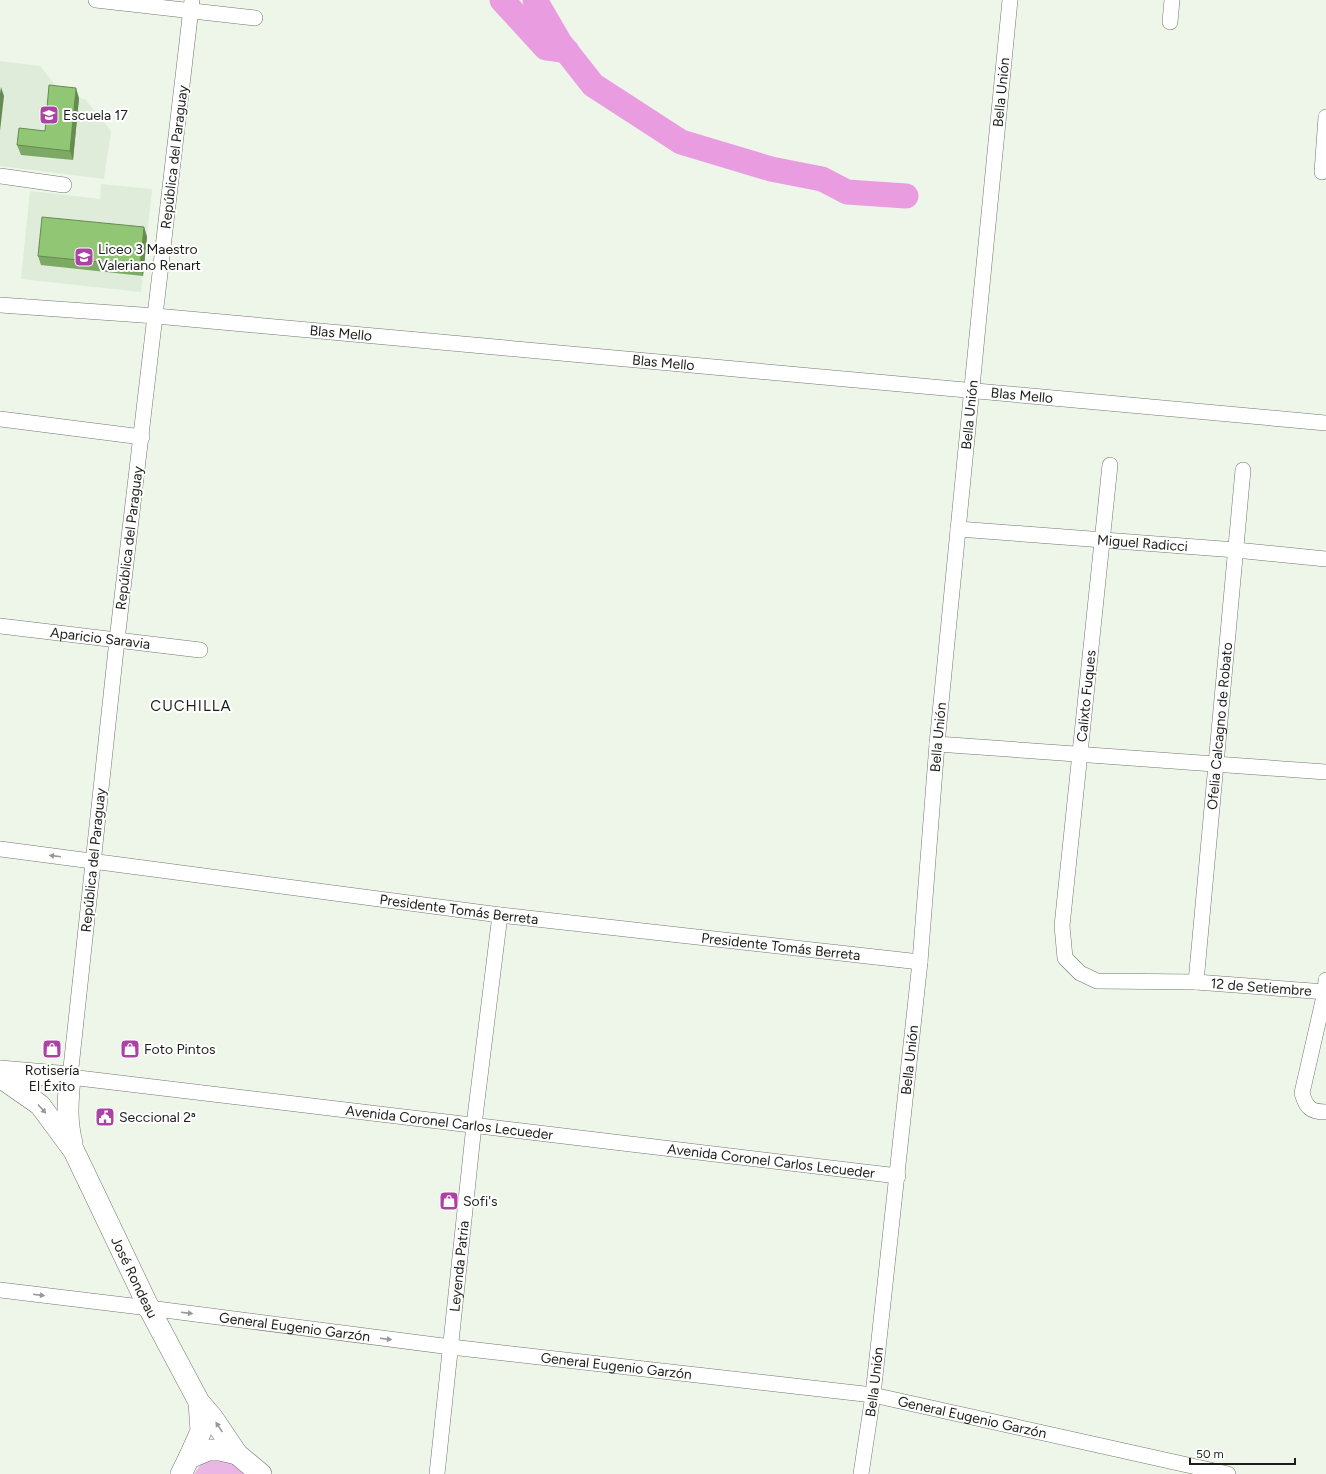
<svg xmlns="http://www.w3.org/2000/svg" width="1326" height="1474" font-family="Figtree,sans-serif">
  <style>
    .built { fill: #dfecd9 }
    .green { fill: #eab6e3 }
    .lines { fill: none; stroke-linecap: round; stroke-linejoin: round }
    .river { stroke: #e99de0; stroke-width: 25 }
    .street-casing { stroke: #71786d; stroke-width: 16 }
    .secondary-casing { stroke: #71786d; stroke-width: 22 }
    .street { stroke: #fff; stroke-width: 15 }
    .secondary { stroke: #fff; stroke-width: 21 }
    .wall { fill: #7caa64 }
    .shaded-wall { fill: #658b51 }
    .building { fill: #90c674; stroke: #658b51 }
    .oneway { fill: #989a98 }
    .labels { text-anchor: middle; stroke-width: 4; stroke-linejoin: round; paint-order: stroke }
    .street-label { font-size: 14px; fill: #1b1e19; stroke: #fff }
    .poi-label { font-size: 14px; fill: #1b1e19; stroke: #fff; text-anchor: start }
    .neighbourhood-label { font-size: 15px; letter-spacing: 1px; fill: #1b1e19; stroke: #fff }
  </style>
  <rect width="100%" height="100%" fill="#edf6e9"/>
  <!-- built -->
  <path class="built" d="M 0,61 L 40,66 L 64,96 L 85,99 L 111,131 L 104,179 L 0,166 Z
    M 101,184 L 152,189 L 141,292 L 21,279 L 30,191 L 100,199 Z"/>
  <!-- green -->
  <path class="green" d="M 210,1458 L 226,1459 L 249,1474 L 194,1474 L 201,1464 Z"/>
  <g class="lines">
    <!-- river -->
    <path class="river" d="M 502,0 L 546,48 L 567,51
      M 535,0 L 560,43 L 593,85 L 681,142 L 771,169 L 822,179 L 847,192 L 906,196"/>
    <defs>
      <g id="street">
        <path d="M 96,0 L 255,18"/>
        <path id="s1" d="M 192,0 L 117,640 L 70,1077 L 898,1176"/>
        <path d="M 1170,22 L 1172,0"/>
        <path d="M 1322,172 L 1326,117"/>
        <path d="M 0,176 L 64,185"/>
        <path id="s2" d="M 0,305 L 156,316 L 1326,423"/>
        <path d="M 0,419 L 142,437"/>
        <path id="s3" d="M 1110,465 L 1062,926 L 1065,958 L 1080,973 L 1097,981 L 1196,982 L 1326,992"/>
        <path id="s4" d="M 958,529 L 1236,550 L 1326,559"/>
        <path id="s5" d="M 0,626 L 200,650"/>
        <path d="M 937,744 L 1326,772"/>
        <path id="s6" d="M 0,849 L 500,915 L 920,962"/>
        <path d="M 1326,980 L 1325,992 L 1302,1093 C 1306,1108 1311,1112 1326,1112"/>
        <path id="s7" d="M 1196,982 L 1243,470"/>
        <path id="s8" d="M 0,1290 L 149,1308 L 451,1347 L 873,1395 L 1228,1474"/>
        <path id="s9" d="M 437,1474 L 474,1125 L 500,915"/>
        <path id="s10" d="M 861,1474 L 873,1395 L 920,962 L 937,744 L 1010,0"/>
      </g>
      <g id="secondary">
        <path d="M 0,1071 L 70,1077 C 68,1101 66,1120 72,1143"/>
        <path id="s11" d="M 0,1077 L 40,1105 L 74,1151 L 149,1308 L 199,1402 L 212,1417 L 237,1454 L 261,1474"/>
        <path d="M 189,1458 L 201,1431 L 199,1402"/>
        <path d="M 181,1474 L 189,1458 L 208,1450 L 220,1450 L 237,1454"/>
      </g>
    </defs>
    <!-- street casing -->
    <use href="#street" class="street-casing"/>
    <!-- secondary casing -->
    <use href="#secondary" class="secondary-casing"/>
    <!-- street -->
    <use href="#street" class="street"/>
    <!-- secondary -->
    <use href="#secondary" class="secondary"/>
  </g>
  <!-- wall -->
  <path class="wall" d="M 79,98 L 73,160 L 21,155 L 17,145 L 45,131 Z
    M 144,227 L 147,237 L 143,276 L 41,265 L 38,256 Z"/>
  <!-- shaded-wall -->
  <path class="shaded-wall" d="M 1,87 L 4,96 L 0,131 L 0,93 Z
    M 76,88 L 79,98 L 73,160 L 70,151 Z
    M 144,227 L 147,237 L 143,276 L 140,266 Z"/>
  <!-- building -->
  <path class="building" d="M 49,85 L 76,88 L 70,151 L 17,145 L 19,128 L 45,131 Z
    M 42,217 L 144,227 L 140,266 L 38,256 Z"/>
  <!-- one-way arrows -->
  <defs><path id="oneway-solid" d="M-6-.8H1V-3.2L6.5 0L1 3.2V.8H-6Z"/></defs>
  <g class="oneway">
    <use href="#oneway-solid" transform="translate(55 856) rotate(-173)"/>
    <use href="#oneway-solid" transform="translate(42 1109) rotate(48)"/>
    <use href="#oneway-solid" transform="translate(39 1295) rotate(7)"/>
    <use href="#oneway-solid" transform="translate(187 1313) rotate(7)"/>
    <use href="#oneway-solid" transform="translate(386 1339) rotate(7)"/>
    <use href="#oneway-solid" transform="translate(219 1427) rotate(-124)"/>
  </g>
  <!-- icons -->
  <defs>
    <symbol id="school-square" viewBox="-11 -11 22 22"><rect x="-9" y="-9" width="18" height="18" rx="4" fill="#ac42a4" stroke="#fff"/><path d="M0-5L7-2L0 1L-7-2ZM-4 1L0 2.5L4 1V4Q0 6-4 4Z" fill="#fff"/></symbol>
    <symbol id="shop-square" viewBox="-11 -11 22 22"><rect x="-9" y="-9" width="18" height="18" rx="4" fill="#ac42a4" stroke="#fff"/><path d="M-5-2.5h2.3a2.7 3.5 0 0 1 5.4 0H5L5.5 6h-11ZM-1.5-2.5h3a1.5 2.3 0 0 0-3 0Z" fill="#fff"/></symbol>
    <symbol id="civic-square" viewBox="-11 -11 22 22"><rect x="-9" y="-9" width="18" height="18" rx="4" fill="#ac42a4" stroke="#fff"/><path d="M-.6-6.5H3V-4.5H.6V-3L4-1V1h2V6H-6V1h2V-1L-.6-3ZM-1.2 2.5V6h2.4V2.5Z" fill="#fff"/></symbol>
  </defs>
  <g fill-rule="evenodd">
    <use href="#school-square" x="38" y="104" width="22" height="22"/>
    <use href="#school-square" x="73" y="246" width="22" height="22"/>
    <use href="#shop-square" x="41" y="1038" width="22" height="22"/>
    <use href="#shop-square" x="119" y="1038" width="22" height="22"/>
    <use href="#civic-square" x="94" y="1106" width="22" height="22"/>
    <use href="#shop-square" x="438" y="1190" width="22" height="22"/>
  </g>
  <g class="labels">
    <!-- street labels -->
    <g class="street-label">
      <text dy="5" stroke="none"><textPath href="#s10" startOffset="1389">Bella Unión</textPath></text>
      <text transform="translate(174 157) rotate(-83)" y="5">República del Paraguay</text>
      <text dy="5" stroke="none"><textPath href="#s2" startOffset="342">Blas Mello</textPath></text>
      <text dy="5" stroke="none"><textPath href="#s2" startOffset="666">Blas Mello</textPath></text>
      <text dy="5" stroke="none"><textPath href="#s2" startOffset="1026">Blas Mello</textPath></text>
      <text dy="5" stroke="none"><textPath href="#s10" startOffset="1065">Bella Unión</textPath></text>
      <text transform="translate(129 538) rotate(-83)" y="5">República del Paraguay</text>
      <text dy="5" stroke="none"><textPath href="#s4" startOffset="185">Miguel Radicci</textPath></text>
      <text dy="5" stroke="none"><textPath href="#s5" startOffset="101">Aparicio Saravia</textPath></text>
      <text transform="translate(1086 696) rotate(-84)" y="5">Calixto Fuques</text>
      <text dy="5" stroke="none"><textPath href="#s7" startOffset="257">Ofelia Calcagno de Robato</textPath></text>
      <text dy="5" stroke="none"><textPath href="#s10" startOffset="741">Bella Unión</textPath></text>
      <text transform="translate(93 860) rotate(-84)" y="5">República del Paraguay</text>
      <text dy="5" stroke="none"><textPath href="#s6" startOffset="463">Presidente Tomás Berreta</textPath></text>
      <text dy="5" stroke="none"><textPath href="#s6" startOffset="787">Presidente Tomás Berreta</textPath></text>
      <text dy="5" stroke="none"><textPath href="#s3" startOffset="700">12 de Setiembre</textPath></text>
      <text dy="5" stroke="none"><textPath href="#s10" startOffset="417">Bella Unión</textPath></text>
      <text dy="5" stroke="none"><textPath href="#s1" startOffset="1466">Avenida Coronel Carlos Lecueder</textPath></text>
      <text dy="5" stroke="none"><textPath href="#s1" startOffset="1790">Avenida Coronel Carlos Lecueder</textPath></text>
      <text dy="5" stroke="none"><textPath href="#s9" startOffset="209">Leyenda Patria</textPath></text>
      <text dy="5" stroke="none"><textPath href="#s11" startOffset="246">José Rondeau</textPath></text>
      <text dy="5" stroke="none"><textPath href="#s8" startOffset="297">General Eugenio Garzón</textPath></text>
      <text dy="5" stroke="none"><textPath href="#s8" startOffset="621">General Eugenio Garzón</textPath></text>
      <text dy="5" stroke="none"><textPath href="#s10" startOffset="93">Bella Unión</textPath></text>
      <text dy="5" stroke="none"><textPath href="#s8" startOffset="981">General Eugenio Garzón</textPath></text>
    </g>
    <!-- poi labels -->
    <g class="poi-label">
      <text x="63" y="120">Escuela 17</text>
      <text x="98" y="254">Liceo 3 Maestro<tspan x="98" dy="16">Valeriano Renart</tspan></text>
      <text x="144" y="1054">Foto Pintos</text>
      <text x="52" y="1075" text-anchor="middle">Rotisería<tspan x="52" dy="16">El Éxito</tspan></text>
      <text x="119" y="1122">Seccional 2ª</text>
      <text x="463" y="1206">Sofi's</text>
    </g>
    <!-- neighbourhood labels -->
    <g class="neighbourhood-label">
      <text x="191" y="711">CUCHILLA</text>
    </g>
  </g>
  <!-- scale -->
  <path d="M1190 1458v6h105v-6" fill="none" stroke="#1b1e19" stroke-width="2"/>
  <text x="1196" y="1458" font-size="12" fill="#1b1e19" stroke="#ffffff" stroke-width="3" paint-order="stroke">50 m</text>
</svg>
